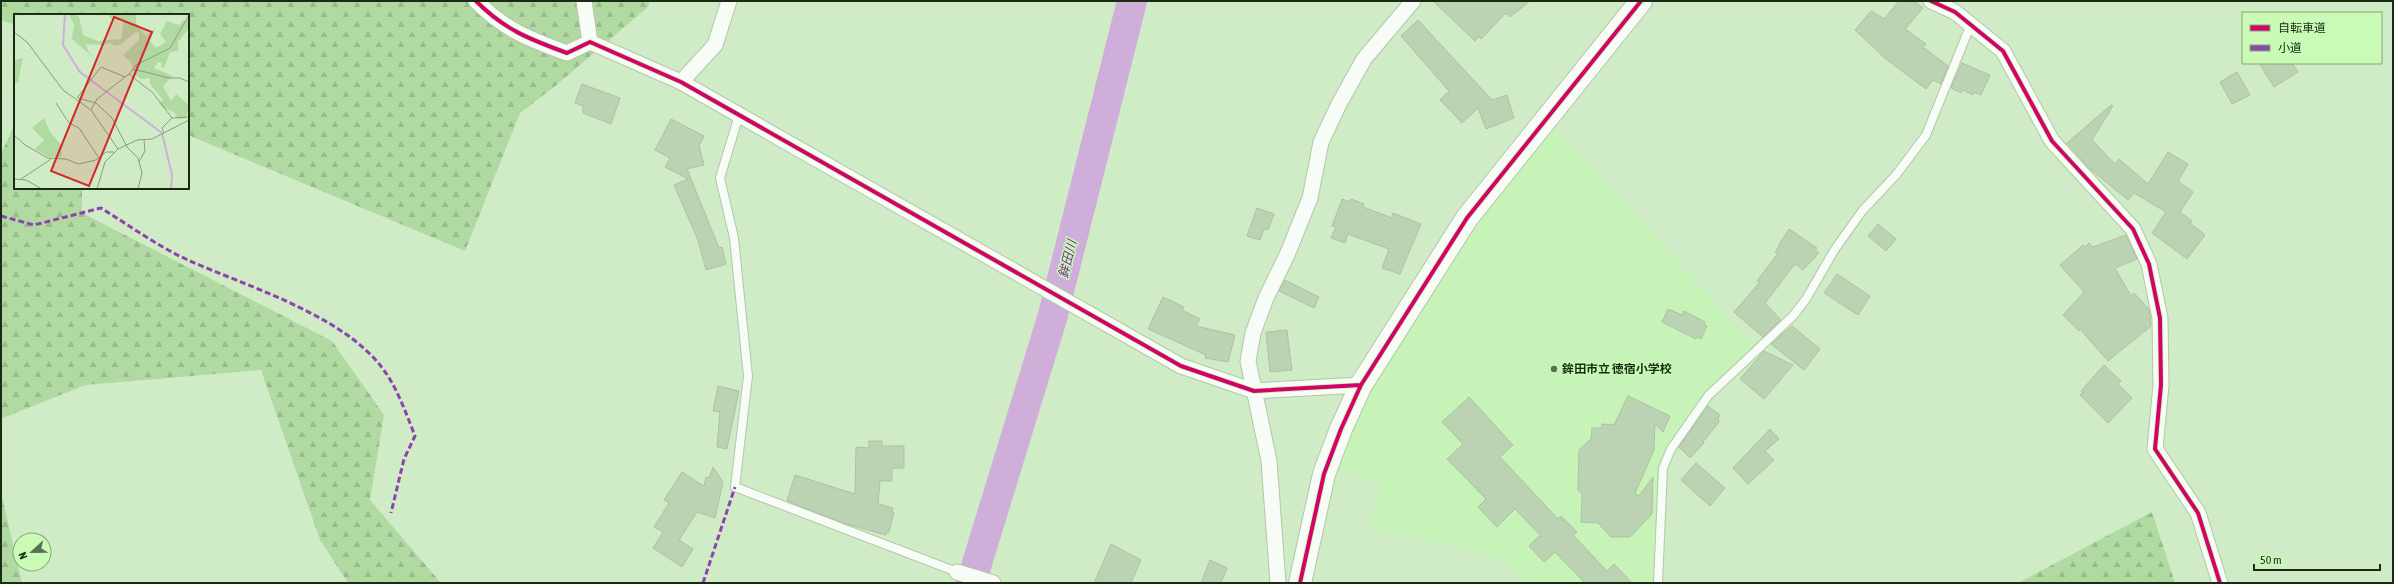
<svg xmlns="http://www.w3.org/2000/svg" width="2394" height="584" font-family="'Asap Condensed','Noto Sans JP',sans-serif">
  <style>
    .built { fill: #c7f2b8 }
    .forest { fill: url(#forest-firs) }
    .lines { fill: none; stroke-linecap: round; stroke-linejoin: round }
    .river { stroke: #cfafda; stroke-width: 30 }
    .building { fill: #bbd3b3; stroke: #acc1a4 }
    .lane-casing { stroke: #b1c7a9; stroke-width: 10 }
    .street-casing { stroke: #b1c7a9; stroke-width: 17 }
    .secondary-casing { stroke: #b1c7a9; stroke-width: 24 }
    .lane { stroke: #f8fcf6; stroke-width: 8 }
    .street { stroke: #f8fcf6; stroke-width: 15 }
    .secondary { stroke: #f8fcf6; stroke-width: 22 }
    .quiet { stroke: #8e44ad; stroke-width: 3; stroke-dasharray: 6 3; stroke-linecap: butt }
    .cycleway-casing { stroke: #c9fbb7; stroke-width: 6 }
    .cycleway { stroke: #d6006c; stroke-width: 4 }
    .poi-dot { fill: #596f51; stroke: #c9fbb7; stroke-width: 1.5 }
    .labels { text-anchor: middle; stroke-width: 3; stroke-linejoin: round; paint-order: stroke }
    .poi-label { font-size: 12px; font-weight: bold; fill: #192c12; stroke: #c9fbb7; text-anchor: start }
    .water-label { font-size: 13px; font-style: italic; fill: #79348e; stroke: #c9fbb7 }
    .inset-river { fill: none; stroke: #cfafda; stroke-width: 2 }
    .inset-road { fill: none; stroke: #879f7e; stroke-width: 1 }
    .view { fill: #d62828; fill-opacity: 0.15; stroke: #d62828; stroke-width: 2 }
    .inset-edge { fill: none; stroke: #192c12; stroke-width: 2 }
  </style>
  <defs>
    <pattern id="forest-firs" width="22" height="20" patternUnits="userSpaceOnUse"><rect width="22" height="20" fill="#b1daa3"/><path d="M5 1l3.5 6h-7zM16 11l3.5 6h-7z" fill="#98bb8b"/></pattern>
  </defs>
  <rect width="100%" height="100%" fill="#d0ecc6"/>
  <!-- built -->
  <path class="built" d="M 1554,127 L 1756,346 L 1704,393 L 1665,451 L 1658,470 L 1655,518 L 1654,583 L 1531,583 L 1491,554 L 1368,529 L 1382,484 L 1334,469 L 1363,393 L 1473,222 Z"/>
  <!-- forest -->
  <path class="forest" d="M 1,1 L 650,1 L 648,7 L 554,87 L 520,113 L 465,251 L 188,135 L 188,15 L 15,15 L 15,25 L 1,20 Z
    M 15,123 L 15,188 L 82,188 L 82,213 L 332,341 L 384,415 L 370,500 L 441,583 L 348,583 L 320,540 L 261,370 L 85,385 L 1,419 L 1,154 Z
    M 1,492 L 22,583 L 1,583 Z
    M 2152,512 L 2175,583 L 2018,583 Z"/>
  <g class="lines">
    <!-- river -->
    <path class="river" d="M 971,583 L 1053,315 L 1132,1"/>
  </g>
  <!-- building -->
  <path class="building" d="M 1433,1 L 1530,1 L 1510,17 L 1506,13 L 1481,39 L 1479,36 L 1475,41 Z
    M 1899,1 L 1914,1 L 1923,8 L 1905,29 L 1926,44 L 1923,47 L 1948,66 L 1941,84 L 1933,80 L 1926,89 L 1886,59 L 1855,30 L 1871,11 L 1884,19 Z
    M 1418,20 L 1492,100 L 1507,95 L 1514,118 L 1486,129 L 1478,108 L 1462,123 L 1440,100 L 1449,91 L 1401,36 Z
    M 1962,63 L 1990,75 L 1981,95 L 1974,92 L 1973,95 L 1963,90 L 1961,93 L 1951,88 Z
    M 2259,63 L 2292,63 L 2298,72 L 2274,87 Z
    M 2237,72 L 2250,95 L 2232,104 L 2220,82 Z
    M 582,84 L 620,98 L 611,124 L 583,113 L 583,106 L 575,103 Z
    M 2111,105 L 2113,106 L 2092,140 L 2115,164 L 2119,159 L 2148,184 L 2168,152 L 2188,164 L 2178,181 L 2193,192 L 2180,212 L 2192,221 L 2190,223 L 2205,235 L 2187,259 L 2152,233 L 2166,212 L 2134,193 L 2128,200 L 2089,168 L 2067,143 Z
    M 671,119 L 704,136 L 699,146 L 704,165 L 687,169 L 719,248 L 722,247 L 726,264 L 706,270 L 698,240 L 674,185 L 688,179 L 665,167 L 670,158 L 655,150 Z
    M 1342,199 L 1350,202 L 1351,199 L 1364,204 L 1363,207 L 1392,218 L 1393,213 L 1421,224 L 1400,274 L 1382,268 L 1389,249 L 1348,234 L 1345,243 L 1331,238 L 1336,227 L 1332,226 Z
    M 1257,208 L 1274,214 L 1268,230 L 1264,229 L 1260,240 L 1247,236 Z
    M 1878,224 L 1896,239 L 1886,251 L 1868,236 Z
    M 1789,229 L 1817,248 L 1815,250 L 1819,253 L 1803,270 L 1795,264 L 1765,303 L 1781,320 L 1763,337 L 1734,312 L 1760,282 L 1757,281 L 1778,253 L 1775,252 L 1779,247 L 1778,246 Z
    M 2126,235 L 2137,259 L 2115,268 L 2131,296 L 2134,293 L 2149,309 L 2151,326 L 2108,361 L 2080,329 L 2079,331 L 2063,315 L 2084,292 L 2060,265 L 2083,245 L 2085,247 L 2089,243 L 2093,247 Z
    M 1837,274 L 1870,296 L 1858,315 L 1824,293 Z
    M 1285,280 L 1319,297 L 1314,308 L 1279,291 Z
    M 1163,297 L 1184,307 L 1182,310 L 1200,319 L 1196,326 L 1235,335 L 1228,362 L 1205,358 L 1206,355 L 1148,329 Z
    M 1668,309 L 1682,315 L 1684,311 L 1705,322 L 1704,324 L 1707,326 L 1701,339 L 1698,337 L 1696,339 L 1662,322 Z
    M 1792,326 L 1820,349 L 1804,370 L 1771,344 Z
    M 1287,330 L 1292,370 L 1270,372 L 1266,332 Z
    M 1764,351 L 1793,365 L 1764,399 L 1740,379 Z
    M 2104,365 L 2121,381 L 2118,384 L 2132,398 L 2108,423 L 2080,395 L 2083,393 L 2081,391 Z
    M 718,386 L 739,391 L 727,449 L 717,447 L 720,412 L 713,411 Z
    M 1628,396 L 1670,416 L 1663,432 L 1655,424 L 1654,450 L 1635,493 L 1639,496 L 1653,477 L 1652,514 L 1630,537 L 1611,537 L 1598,523 L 1581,522 L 1582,494 L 1578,490 L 1579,450 L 1591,439 L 1592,428 L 1601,428 L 1602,424 L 1614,425 Z
    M 1469,397 L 1513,445 L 1500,457 L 1558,519 L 1561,516 L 1577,532 L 1573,535 L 1607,571 L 1614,564 L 1632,583 L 1585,583 L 1555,552 L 1544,562 L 1529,546 L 1540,535 L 1515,509 L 1497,527 L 1478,507 L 1486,499 L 1447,459 L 1463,444 L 1442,422 Z
    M 1708,406 L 1720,415 L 1718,419 L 1719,422 L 1703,442 L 1704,443 L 1690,458 L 1679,447 Z
    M 1770,429 L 1779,439 L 1765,451 L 1774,460 L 1748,484 L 1733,468 Z
    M 869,441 L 882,441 L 882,446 L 904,446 L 904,468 L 892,468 L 892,481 L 880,481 L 878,504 L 893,508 L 892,513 L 894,513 L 889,532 L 887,532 L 886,535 L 846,524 L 787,501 L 795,475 L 855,494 L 856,447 L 869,448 Z
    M 1696,463 L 1725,488 L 1710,506 L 1681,480 Z
    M 713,467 L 723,482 L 715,518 L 697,512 L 679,540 L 693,549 L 682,567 L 653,548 L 663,532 L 654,527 L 669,503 L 664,500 L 682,472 L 704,486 L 706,477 L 709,478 Z
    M 1111,544 L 1141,560 L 1131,583 L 1094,583 Z
    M 1210,560 L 1227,568 L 1221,583 L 1201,583 Z"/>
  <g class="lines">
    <defs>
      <path id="lane" d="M 739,115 L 720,178 L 734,238 L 748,376 L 735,487 L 957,572
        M 1658,583 L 1663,468 L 1671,449 L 1708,396 L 1793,316 L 1806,299 L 1835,249 L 1863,210 L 1896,175 L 1926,135 L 1971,24"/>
      <path id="street" d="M 476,1 C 505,30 529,39 567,53 L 590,42 L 681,82 L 1181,366 L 1254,391 L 1361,385
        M 584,1 L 590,42
        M 1931,1 L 1955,12 L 2003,51 L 2052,141 L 2133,229 L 2149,264 L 2160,318 L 2161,385 L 2155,449 L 2198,513 L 2220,583
        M 681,82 L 715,45 L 729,1
        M 957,572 L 993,583
        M 1278,583 L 1269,461 L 1248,361 L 1253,333 L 1266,298 L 1287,255 L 1310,198 L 1321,142 L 1339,104 L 1364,59 L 1413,1"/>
      <path id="secondary" d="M 1300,583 L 1324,474 L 1341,429 L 1361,385 L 1467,218 L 1641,1"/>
    </defs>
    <!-- lane casing -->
    <use href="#lane" class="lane-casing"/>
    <!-- street casing -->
    <use href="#street" class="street-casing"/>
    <!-- secondary casing -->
    <use href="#secondary" class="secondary-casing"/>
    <!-- lane -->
    <use href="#lane" class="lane"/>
    <!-- street -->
    <use href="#street" class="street"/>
    <!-- secondary -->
    <use href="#secondary" class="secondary"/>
    <!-- quiet -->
    <path class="quiet" d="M 1,216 L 34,225 L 101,208 C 130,226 159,247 190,261 C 247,286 328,311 372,356 C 394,378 404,408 415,436 L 404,459 L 391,513
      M 703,583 L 735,487"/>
    <defs>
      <path id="cycleway" d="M 476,1 C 505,30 529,39 567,53 L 590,42 L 681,82 L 1181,366 L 1254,391 L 1361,385
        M 1931,1 L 1955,12 L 2003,51 L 2052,141 L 2133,229 L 2149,264 L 2160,318 L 2161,385 L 2155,449 L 2198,513 L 2220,583
        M 1300,583 L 1324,474 L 1341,429 L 1361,385 L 1467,218 L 1641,1"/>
    </defs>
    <!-- cycleway casing -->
    <use href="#cycleway" class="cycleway-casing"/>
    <!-- cycleway -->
    <use href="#cycleway" class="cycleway"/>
  </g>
  <!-- markers -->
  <circle class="poi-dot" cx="1554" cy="369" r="4"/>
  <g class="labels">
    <!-- poi labels -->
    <g class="poi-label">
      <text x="1562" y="373">鉾田市立 徳宿小学校</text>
    </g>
    <!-- water labels -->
    <g class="water-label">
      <text transform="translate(1067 259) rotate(-76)" y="5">鉾田川</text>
    </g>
  </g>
  <!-- overview -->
  <g transform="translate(14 14)">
    <rect width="175" height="175" fill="#d0ecc6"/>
    <path d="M 55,0 L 62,0 L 65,3 L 69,21 L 84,27 L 107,25 L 110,6 L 96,4 L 94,0 L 122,0 L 122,9 L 132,22 L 142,14 L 135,26 L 142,34 L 152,28 L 146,20 L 153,7 L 165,11 L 170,6 L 175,7 L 175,14 L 164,28 L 164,37 L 156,38 L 150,54 L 147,53 L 148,49 L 144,48 L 140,54 L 159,62 L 149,72 L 157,87 L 162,80 L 175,91 L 172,104 L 164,105 L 160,98 L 149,94 L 145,89 L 149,86 L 136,70 L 136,64 L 127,65 L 120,60 L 117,48 L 109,41 L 125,26 L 125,19 L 122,18 L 107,30 L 101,32 L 96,29 L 88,31 L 72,30 L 74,37 L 81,45 L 58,25 L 60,11 ZM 9,44 L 4,68 L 0,71 L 0,46 ZM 30,104 L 36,118 L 47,131 L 48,143 L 35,143 L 21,135 L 30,126 L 18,114 Z" fill="#b1daa3"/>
    <path class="inset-river" d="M 51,0 L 49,31 L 66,58 L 148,119 L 158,161 L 157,175"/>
    <path class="inset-road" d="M 0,18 L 13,28 L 49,76 L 77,96 L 104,135M 119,55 L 155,64 L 166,64 L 175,68M 115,60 L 139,79 L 158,104M 63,84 L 87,53 L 111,63M 64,84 L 82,89 L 98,104 L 113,133 L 124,144 L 128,159 L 124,175M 42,89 L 55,109 L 65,114 L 85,144M 77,96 L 83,85 L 115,60 L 122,51 L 156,34 L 175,1M 150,119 L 148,114 L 158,104 L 175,103M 0,121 L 11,131 L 34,144 L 52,145 L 64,150 L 82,146 L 92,138 L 100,138M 125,148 L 131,137 L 130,126M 0,165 L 12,166 L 28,175M 7,165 L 37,145M 83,175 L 91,148 L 104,135 L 123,126 L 138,125 L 175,106"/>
    <path class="view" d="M 100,3 L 138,18 L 75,172 L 37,157 Z"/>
    <rect width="175" height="175" class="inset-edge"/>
  </g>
  <!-- border -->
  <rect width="2394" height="584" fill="none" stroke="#192c12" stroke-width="4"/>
  <!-- legend -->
  <rect x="2242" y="12" width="140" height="52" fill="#c9fbb7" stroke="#83a875"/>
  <rect x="2250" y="25" width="20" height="6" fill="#d6006c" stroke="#83a875"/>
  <text x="2278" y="32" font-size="12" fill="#192c12">自転車道</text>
  <rect x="2250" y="45" width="20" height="6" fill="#8e44ad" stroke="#83a875"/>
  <text x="2278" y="52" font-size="12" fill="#192c12">小道</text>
  <!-- north arrow -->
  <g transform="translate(32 552) rotate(248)"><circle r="19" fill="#c9fbb7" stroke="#83a875"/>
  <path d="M0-3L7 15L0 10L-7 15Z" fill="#596f51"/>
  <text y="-6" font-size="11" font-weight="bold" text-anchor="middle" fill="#192c12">N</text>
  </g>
  <!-- scale -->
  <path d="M2254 564v6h126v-6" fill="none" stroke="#192c12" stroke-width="2"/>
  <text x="2260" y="564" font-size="12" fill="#192c12" stroke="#c9fbb7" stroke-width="3" paint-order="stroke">50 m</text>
</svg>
